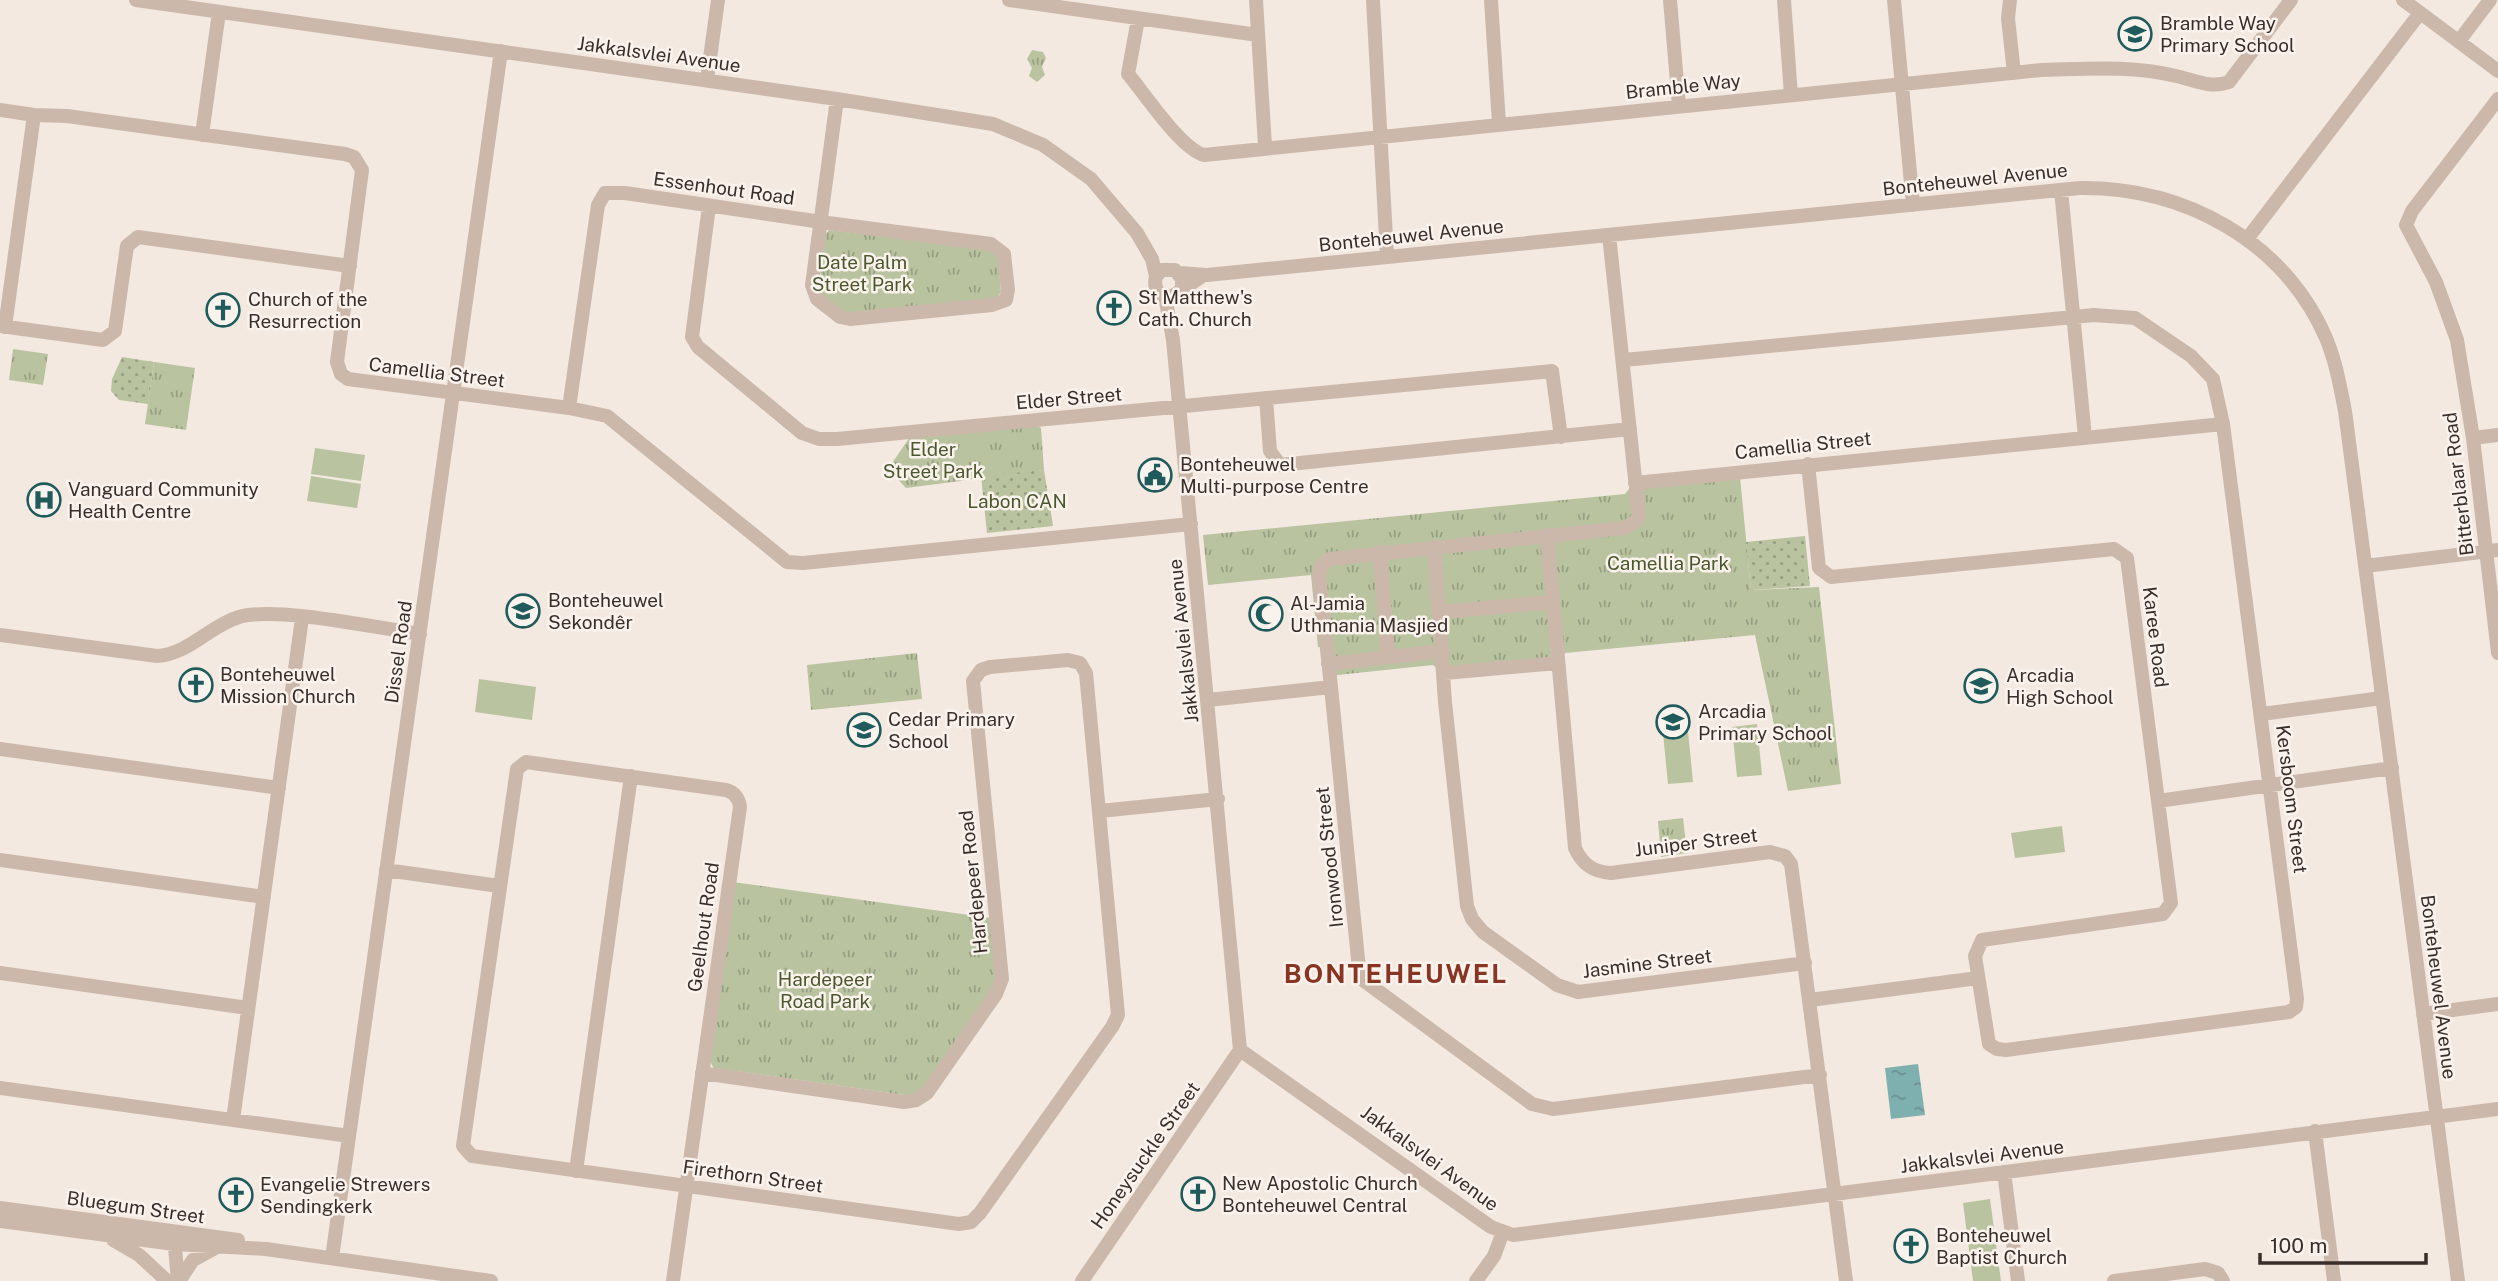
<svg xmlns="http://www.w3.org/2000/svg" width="2498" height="1281" font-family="'Public Sans',sans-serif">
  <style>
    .grass { fill: #b9c39f }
    .park { fill: url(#park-tufts) }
    .garden { fill: url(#garden-dots) }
    .water { fill: url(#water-ripples) }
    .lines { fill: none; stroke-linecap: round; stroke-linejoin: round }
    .minor { stroke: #ccb8ab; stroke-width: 14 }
    .labels { text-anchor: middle; stroke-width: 5; stroke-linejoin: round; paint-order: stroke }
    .poi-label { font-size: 19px; fill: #3a2e2a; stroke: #faf3ed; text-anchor: start }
    .street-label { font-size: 19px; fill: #3a2e2a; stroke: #faf3ed }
    .park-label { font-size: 19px; fill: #4b582e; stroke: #faf3ed }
    .district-label { font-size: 26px; font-weight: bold; letter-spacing: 2px; fill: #893523; stroke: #faf3ed }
  </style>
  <defs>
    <pattern id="park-tufts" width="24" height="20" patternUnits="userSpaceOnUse" patternTransform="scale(1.75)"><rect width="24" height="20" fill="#b9c39f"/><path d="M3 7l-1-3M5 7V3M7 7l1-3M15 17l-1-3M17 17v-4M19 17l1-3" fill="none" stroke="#979f82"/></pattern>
    <pattern id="garden-dots" width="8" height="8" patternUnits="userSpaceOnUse" patternTransform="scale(1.75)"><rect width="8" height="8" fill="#b9c39f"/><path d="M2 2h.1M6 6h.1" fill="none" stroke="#979f82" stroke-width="1.8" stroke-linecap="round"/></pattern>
    <pattern id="water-ripples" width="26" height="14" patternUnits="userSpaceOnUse" patternTransform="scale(1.75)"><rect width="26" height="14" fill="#7fb0b0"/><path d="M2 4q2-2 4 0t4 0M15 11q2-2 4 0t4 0" fill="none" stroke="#69908f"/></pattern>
  </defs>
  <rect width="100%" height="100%" fill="#f3e9e0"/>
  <!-- grass -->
  <path class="grass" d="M 315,448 L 365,455 L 361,481 L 311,474 Z
    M 311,476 L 361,484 L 357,508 L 307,501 Z
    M 479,679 L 536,687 L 532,720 L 475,712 Z
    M 1757,724 L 1762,775 L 1737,777 L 1732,727 Z
    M 1688,731 L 1693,782 L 1668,784 L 1663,733 Z
    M 2062,826 L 2065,852 L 2015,858 L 2011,833 Z
    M 1990,1199 L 2001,1281 L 1973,1281 L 1963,1203 Z"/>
  <!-- park -->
  <path class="park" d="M 1032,50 L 1043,52 L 1046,58 L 1042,67 L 1045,75 L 1037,82 L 1029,76 L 1032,68 L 1027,59 Z
    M 829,230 L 990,250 L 998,255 L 1001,292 L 997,298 L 845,313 L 823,297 L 819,289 L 825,235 Z
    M 13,349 L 48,354 L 43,385 L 9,380 Z
    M 154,362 L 195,368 L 186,430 L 145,424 Z
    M 1036,425 L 1041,428 L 1044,470 L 906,488 L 888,469 L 910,437 Z
    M 1740,477 L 1751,590 L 1819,587 L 1841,784 L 1788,791 L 1755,635 L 1565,653 L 1554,663 L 1445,675 L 1433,665 L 1328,676 L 1325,647 L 1318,647 L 1311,575 L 1208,585 L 1203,535 L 1625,494 L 1636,480 Z
    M 917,653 L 922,699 L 811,710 L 807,665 Z
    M 1683,818 L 1687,853 L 1661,857 L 1658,821 Z
    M 733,882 L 991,918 L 998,974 L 993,990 L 928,1086 L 911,1096 L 714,1068 L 709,1060 Z"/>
  <!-- garden -->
  <path class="garden" d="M 122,357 L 154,362 L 148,404 L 119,400 L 111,391 L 112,379 Z
    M 1044,470 L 1053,526 L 987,533 L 981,476 Z
    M 1805,536 L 1810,586 L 1751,590 L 1746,542 Z"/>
  <!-- water -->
  <path class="water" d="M 1918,1064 L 1925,1115 L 1891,1119 L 1885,1068 Z"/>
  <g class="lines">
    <!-- minor -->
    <path class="minor" d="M 136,0 L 837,99 L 993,124 L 1043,145 L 1091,179 L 1137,233 L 1152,259 L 1156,276
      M 1009,0 L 1258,35
      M 1256,0 L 1265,146
      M 1373,0 L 1387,256
      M 1491,0 L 1499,124
      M 1670,0 L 1679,106
      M 1784,0 L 1791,95
      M 1894,0 L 1913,205
      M 2010,0 L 2008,18 L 2014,73
      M 2403,0 L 2498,71
      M 1138,19 L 1128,74 C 1145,94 1180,148 1204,155 L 2041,70 C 2086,69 2132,65 2176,76 C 2195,80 2210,89 2229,82 L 2291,0
      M 2459,41 L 2490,0
      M 707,80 L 718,0
      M 2498,99 L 2412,211 L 2406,225 L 2436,282 L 2457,340 L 2473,438 L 2498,653
      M 0,110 L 34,115
      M 202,135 L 219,12
      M 2061,190 L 2085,437
      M 709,206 L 692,337 L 698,347 L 802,433 L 819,439 L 837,439 L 1552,371 L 1561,437
      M 2247,239 L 2420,13
      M 1179,273 L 1207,275 L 2080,188 C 2184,187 2283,240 2326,338 C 2336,362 2340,386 2345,411 L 2458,1281
      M 1182,287 L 1182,279 L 1175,270 L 1162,270 L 1156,276 C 1153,288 1158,296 1171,297 L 1201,277
      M 1165,296 L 1173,340 L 1240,1050
      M 0,326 L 103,340 L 115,331 L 127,246 L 138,237 L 350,266
      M 5,327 L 34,115 L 67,116 L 345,154 L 354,157 L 362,170 L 337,362 L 341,374 L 348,379 L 569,408 L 607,416 L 787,562 L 803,563 L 1191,524
      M 1624,360 L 2094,315 L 2135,318 L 2191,356 L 2213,379 L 2223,424 L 2297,999 L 2296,1007 L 2289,1012 L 2006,1050 L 1997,1049 L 1989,1044 L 1975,956 L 1982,940 L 2163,914 L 2171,903 L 2127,558 L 2114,549 L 1831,577 L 1819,568 L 1808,464
      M 1266,398 L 1270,451 L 1280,465 L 1630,429
      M 569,408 L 598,205 L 605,193 L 625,193 L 808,220 L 820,222 L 991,244 L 1004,254 L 1008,290 L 1006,300 L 992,305 L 850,319 L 840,317 L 817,299 L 812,285 L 837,99
      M 2473,438 L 2498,435
      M 1635,483 L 2223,424
      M 1547,535 L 1575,848 C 1582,864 1593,872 1611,873 L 1770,852 L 1785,856 L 1791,864 L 1846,1281
      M 1434,547 L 1445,702 L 1467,906 L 1472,919 L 1483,932 L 1557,985 L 1578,992 L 1805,963
      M 1380,552 L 1388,657
      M 2365,566 L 2498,550
      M 1440,612 L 1553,602
      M 0,635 L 157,656 C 189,654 209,626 239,617 C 275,606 378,628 420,634
      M 1328,664 L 1443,651
      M 1445,673 L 1558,663
      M 1331,687 L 1319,575 L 1322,566 L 1329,559 L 1624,528 L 1634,523 L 1639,516 L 1609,235
      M 1208,700 L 1331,687 L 1359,969 L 1363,980 L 1532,1104 L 1553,1109 L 1820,1075
      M 2262,714 L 2382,698
      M 0,749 L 279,788
      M 2158,801 L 2392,768
      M 1100,811 L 1218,799
      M 0,860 L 264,897
      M 386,870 L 499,886
      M 0,973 L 248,1008
      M 1810,1000 L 1978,978
      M 2423,1014 L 2498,1004
      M 1240,1050 L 1491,1227 L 1513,1235 L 2498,1109
      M 0,1088 L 349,1136
      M 233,1120 L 302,618
      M 2315,1131 L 2334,1281
      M 576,1171 L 631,776
      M 2004,1172 L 2018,1281
      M 0,1208 L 238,1240
      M 0,1221 L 174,1244 L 266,1249 L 491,1281
      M 174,1236 L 178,1281
      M 113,1240 L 139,1255 L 167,1281
      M 332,1258 L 501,51
      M 179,1281 L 193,1260 L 215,1248
      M 673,1281 C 695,1123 718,965 740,807 C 739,798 734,792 726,790 L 533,763 L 526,762 L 517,769 L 463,1146 L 472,1156 L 959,1224 L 971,1222 L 980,1213 L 1112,1027 L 1118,1015 L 1086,673 L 1080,663 L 1068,660 L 990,667 L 981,670 L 973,681 L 1002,979 L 996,994 L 927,1093 L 916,1100 L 904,1102 L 702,1073
      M 1082,1281 L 1240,1050
      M 1476,1281 L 1494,1256 L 1503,1232
      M 2114,1281 L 2205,1269 L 2218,1273 L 2223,1281"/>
  </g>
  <!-- icons -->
  <defs>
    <symbol id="school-ring" viewBox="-11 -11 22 22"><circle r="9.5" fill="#faf3ed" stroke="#1f5b5c" stroke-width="1.5"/><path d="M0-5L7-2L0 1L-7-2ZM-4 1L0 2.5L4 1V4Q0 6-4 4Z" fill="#1f5b5c"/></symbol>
    <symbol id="church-ring" viewBox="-11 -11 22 22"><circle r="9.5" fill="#faf3ed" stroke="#1f5b5c" stroke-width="1.5"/><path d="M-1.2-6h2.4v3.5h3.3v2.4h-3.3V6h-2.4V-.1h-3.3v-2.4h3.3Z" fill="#1f5b5c"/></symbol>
    <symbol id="civic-ring" viewBox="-11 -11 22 22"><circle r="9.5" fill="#faf3ed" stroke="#1f5b5c" stroke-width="1.5"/><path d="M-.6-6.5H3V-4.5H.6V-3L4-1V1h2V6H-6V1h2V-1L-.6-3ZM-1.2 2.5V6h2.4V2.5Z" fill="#1f5b5c"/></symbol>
    <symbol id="hospital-ring" viewBox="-11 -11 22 22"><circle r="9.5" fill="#faf3ed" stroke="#1f5b5c" stroke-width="1.5"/><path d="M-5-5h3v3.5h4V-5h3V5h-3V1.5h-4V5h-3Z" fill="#1f5b5c"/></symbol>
    <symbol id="mosque-ring" viewBox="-11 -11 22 22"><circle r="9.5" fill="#faf3ed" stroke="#1f5b5c" stroke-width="1.5"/><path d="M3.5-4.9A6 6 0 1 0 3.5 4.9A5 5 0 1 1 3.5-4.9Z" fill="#1f5b5c"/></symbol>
  </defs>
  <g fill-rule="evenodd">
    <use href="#school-ring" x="2116" y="15" width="38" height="38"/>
    <use href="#church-ring" x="1095" y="289" width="38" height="38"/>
    <use href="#church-ring" x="204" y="291" width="38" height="38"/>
    <use href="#civic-ring" x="1136" y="456" width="38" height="38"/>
    <use href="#hospital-ring" x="25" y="481" width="38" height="38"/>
    <use href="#school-ring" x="504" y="592" width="38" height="38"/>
    <use href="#mosque-ring" x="1247" y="595" width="38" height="38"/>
    <use href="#church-ring" x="177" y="666" width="38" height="38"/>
    <use href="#school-ring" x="1962" y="667" width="38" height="38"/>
    <use href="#school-ring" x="1654" y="703" width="38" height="38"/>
    <use href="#school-ring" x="845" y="711" width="38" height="38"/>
    <use href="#church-ring" x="1179" y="1175" width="38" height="38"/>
    <use href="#church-ring" x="217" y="1176" width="38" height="38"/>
    <use href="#church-ring" x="1892" y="1227" width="38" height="38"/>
  </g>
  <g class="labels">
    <!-- poi labels -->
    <g class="poi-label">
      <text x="2160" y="30">Bramble Way<tspan x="2160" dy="22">Primary School</tspan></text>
      <text x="1138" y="304">St Matthew's<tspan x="1138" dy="22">Cath. Church</tspan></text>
      <text x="248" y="306">Church of the<tspan x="248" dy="22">Resurrection</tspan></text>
      <text x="1180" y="471">Bonteheuwel<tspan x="1180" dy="22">Multi-purpose Centre</tspan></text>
      <text x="68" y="496">Vanguard Community<tspan x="68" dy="22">Health Centre</tspan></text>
      <text x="548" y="607">Bonteheuwel<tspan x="548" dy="22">Sekondêr</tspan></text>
      <text x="1290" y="610">Al-Jamia<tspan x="1290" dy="22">Uthmania Masjied</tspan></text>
      <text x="220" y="681">Bonteheuwel<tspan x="220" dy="22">Mission Church</tspan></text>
      <text x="2006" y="682">Arcadia<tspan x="2006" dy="22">High School</tspan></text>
      <text x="1698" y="718">Arcadia<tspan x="1698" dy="22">Primary School</tspan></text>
      <text x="888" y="726">Cedar Primary<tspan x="888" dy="22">School</tspan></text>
      <text x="1222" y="1190">New Apostolic Church<tspan x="1222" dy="22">Bonteheuwel Central</tspan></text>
      <text x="260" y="1191">Evangelie Strewers<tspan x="260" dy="22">Sendingkerk</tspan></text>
      <text x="1936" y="1242">Bonteheuwel<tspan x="1936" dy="22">Baptist Church</tspan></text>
    </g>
    <!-- street labels -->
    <g class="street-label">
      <text transform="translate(659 54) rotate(8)" y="7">Jakkalsvlei Avenue</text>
      <text transform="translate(1683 86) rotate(-6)" y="7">Bramble Way</text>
      <text transform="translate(1975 179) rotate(-6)" y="7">Bonteheuwel Avenue</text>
      <text transform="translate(724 188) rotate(8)" y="7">Essenhout Road</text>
      <text transform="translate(1411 235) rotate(-6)" y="7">Bonteheuwel Avenue</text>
      <text transform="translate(437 372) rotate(7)" y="7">Camellia Street</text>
      <text transform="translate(1069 398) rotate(-5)" y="7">Elder Street</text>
      <text transform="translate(1803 445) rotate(-6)" y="7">Camellia Street</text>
      <text transform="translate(2458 484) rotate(-97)" y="7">Bitterblaar Road</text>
      <text transform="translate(2156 637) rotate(83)" y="7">Karee Road</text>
      <text transform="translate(1183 641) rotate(-96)" y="7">Jakkalsvlei Avenue</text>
      <text transform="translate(398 652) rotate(-82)" y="7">Dissel Road</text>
      <text transform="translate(2292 799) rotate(83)" y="7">Kersboom Street</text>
      <text transform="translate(1696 842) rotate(-7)" y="7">Juniper Street</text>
      <text transform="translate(1329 857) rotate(-96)" y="7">Ironwood Street</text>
      <text transform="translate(973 882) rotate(-96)" y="7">Hardepeer Road</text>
      <text transform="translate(703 927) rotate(-82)" y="7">Geelhout Road</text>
      <text transform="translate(1647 963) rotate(-7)" y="7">Jasmine Street</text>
      <text transform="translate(2439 987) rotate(83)" y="7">Bonteheuwel Avenue</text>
      <text transform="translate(1145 1155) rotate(-55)" y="7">Honeysuckle Street</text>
      <text transform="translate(1982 1156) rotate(-7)" y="7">Jakkalsvlei Avenue</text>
      <text transform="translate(1430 1158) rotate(36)" y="7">Jakkalsvlei Avenue</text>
      <text transform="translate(753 1176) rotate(8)" y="7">Firethorn Street</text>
      <text transform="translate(136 1207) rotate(8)" y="7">Bluegum Street</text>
    </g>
    <!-- park labels -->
    <g class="park-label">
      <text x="862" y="269">Date Palm<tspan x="862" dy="22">Street Park</tspan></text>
      <text x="933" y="456">Elder<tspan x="933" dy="22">Street Park</tspan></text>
      <text x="1017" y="508">Labon CAN</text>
      <text x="1668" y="570">Camellia Park</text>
      <text x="825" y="986">Hardepeer<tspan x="825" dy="22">Road Park</tspan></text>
    </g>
    <!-- district labels -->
    <g class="district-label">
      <text x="1396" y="983">BONTEHEUWEL</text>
    </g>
  </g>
  <!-- scale -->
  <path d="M2260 1253v10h166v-10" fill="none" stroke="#3a2e2a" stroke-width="3.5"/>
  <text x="2270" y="1253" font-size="21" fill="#3a2e2a" stroke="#faf3ed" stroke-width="5" paint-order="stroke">100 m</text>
</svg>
